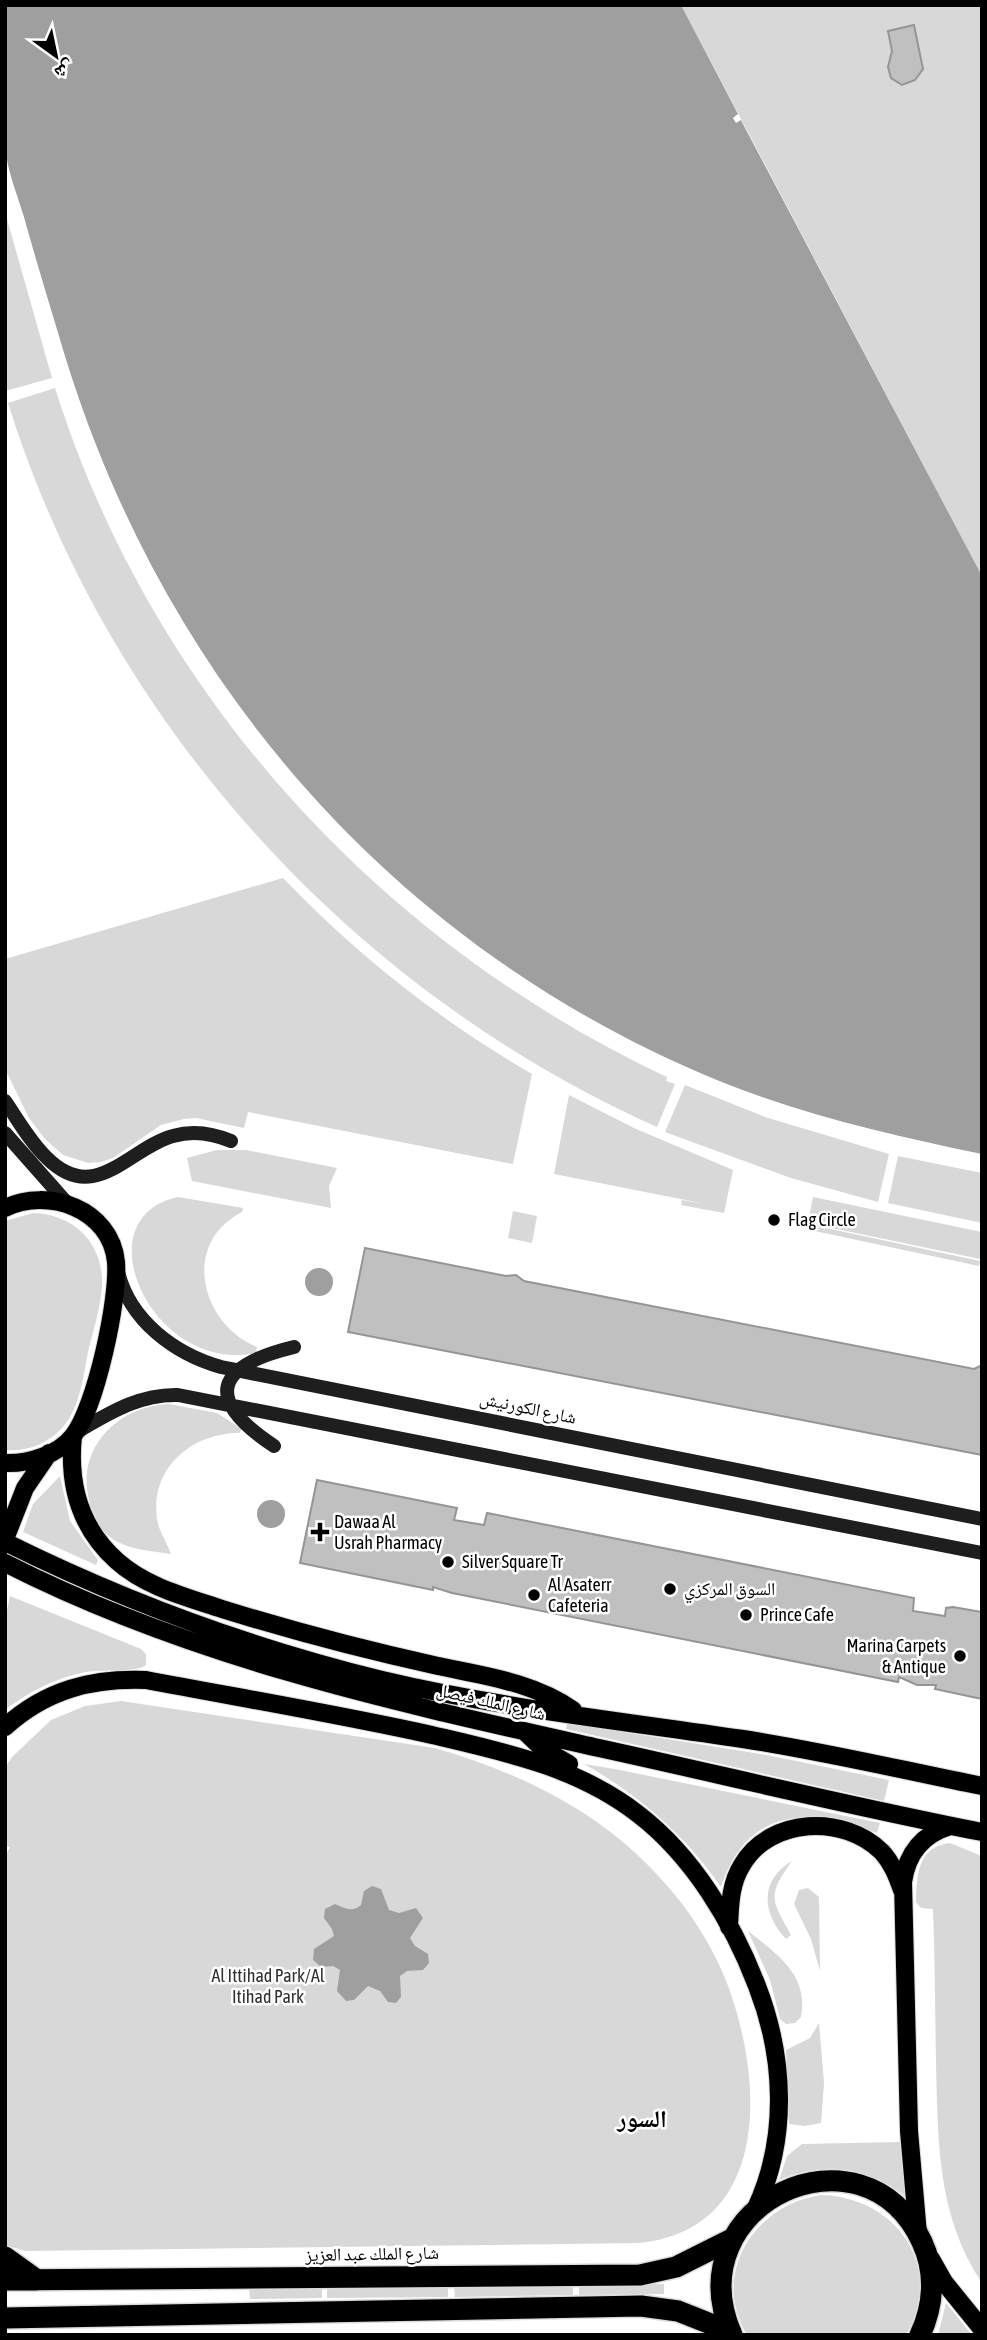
<svg xmlns="http://www.w3.org/2000/svg" width="987" height="2340" font-family="'Asap Condensed','Noto Naskh Arabic',sans-serif">
  <style>
    .green { fill: #d8d8d8 }
    .water { fill: #9f9f9f }
    .building { fill: #c0c0c0; stroke: #959595; stroke-width: 2 }
    .lines { fill: none; stroke-linecap: round; stroke-linejoin: round }
    .primary-casing { stroke: #dbdbdb; stroke-width: 20 }
    .highway-casing { stroke: #dbdbdb; stroke-width: 24 }
    .secondary { stroke: #1e1e1e; stroke-width: 14 }
    .primary { stroke: #000; stroke-width: 18 }
    .highway { stroke: #000; stroke-width: 21 }
    .poi-dot { fill: #000; stroke: #fff; stroke-width: 2.5 }
    .labels { text-anchor: middle; stroke-width: 5; stroke-linejoin: round; paint-order: stroke }
    .poi-label { font-size: 18px; fill: #000; stroke: #fff; text-anchor: start }
    .street-label { font-size: 18px; fill: #000; stroke: #fff }
    .park-label { font-size: 18px; fill: #2f2f2f; stroke: #fff }
    .district-label { font-size: 24px; font-weight: bold; fill: #000; stroke: #fff }
  </style>
  <rect width="100%" height="100%" fill="#fff"/>
  <!-- green -->
  <path class="green" d="M 681,5 L 982,5 L 982,576 Z
    M 5,212 L 52,378 L 5,391 Z
    M 55,388 C 151,693 379,942 667,1077 L 666,1081 L 675,1084 L 657,1127 C 351,990 108,723 8,403 Z
    M 283,878 C 357,955 439,1020 532,1074 L 513,1164 L 248,1112 L 244,1128 L 196,1118 L 184,1119 L 161,1125 L 113,1158 L 101,1162 L 88,1163 L 63,1155 L 44,1138 L 29,1118 L 5,1069 L 5,959 Z
    M 685,1085 L 765,1117 L 889,1154 L 878,1202 L 791,1178 L 665,1132 Z
    M 569,1095 L 634,1128 L 733,1170 L 724,1213 L 681,1205 L 682,1200 L 706,1204 L 554,1174 Z
    M 217,1150 L 246,1150 L 337,1168 L 329,1186 L 331,1208 L 192,1181 L 187,1158 Z
    M 898,1156 L 982,1173 L 982,1223 L 888,1203 Z
    M 178,1197 L 243,1208 L 242,1212 C 181,1243 200,1324 257,1347 L 256,1353 C 153,1375 80,1218 178,1197 Z
    M 813,1197 L 982,1232 L 980,1259 L 808,1223 Z
    M 513,1211 L 537,1216 L 532,1243 L 508,1238 Z
    M 33,1213 C 73,1214 104,1243 102,1285 C 101,1307 93,1331 88,1352 C 83,1378 80,1407 63,1427 C 48,1444 27,1452 5,1450 L 5,1221 Z
    M 812,1225 L 980,1261 L 979,1266 L 810,1230 Z
    M 169,1404 L 217,1413 L 242,1429 L 239,1433 C 192,1433 150,1468 157,1519 C 159,1532 167,1542 171,1554 C 153,1551 130,1550 114,1540 C 100,1531 92,1516 89,1500 C 76,1448 118,1406 169,1404 Z
    M 60,1476 L 70,1521 L 98,1560 L 96,1565 L 23,1532 L 33,1504 Z
    M 10,1596 L 141,1649 L 146,1654 L 146,1665 C 137,1673 101,1669 86,1672 C 56,1678 29,1691 5,1710 L 5,1620 Z
    M 121,1701 L 435,1748 C 521,1773 602,1812 662,1880 C 688,1908 710,1942 725,1978 C 763,2073 775,2230 638,2243 L 25,2251 L 5,2245 L 5,1856 L 10,1847 L 5,1846 L 5,1768 L 12,1757 L 51,1720 L 85,1706 Z
    M 567,1723 L 767,1755 L 889,1780 L 884,1801 L 566,1729 Z
    M 584,1764 L 615,1769 L 880,1823 L 877,1833 C 810,1807 747,1807 721,1887 C 685,1835 639,1795 584,1764 Z
    M 950,1843 L 982,1856 L 982,2283 C 937,2216 938,2141 936,2063 C 935,2012 935,1960 933,1909 L 921,1908 L 916,1902 C 917,1875 917,1847 950,1843 Z
    M 792,1861 C 766,1897 772,1900 791,1935 L 786,1939 C 762,1914 759,1880 792,1861 Z
    M 808,1888 L 819,1897 L 820,1971 L 811,1939 L 794,1904 L 799,1890 Z
    M 748,1931 C 777,1954 809,1975 801,2017 L 795,2023 L 786,2024 L 780,2019 L 770,1980 Z
    M 819,2023 L 824,2083 L 821,2123 L 805,2126 L 789,2124 L 786,2050 L 810,2038 Z
    M 900,2142 L 905,2196 C 866,2166 824,2161 779,2180 L 787,2156 L 802,2144 Z
    M 820,2195 C 895,2196 946,2266 906,2335 L 747,2335 C 710,2273 755,2205 820,2195 Z
    M 664,2284 L 664,2294 L 579,2295 L 579,2285 Z
    M 573,2285 L 573,2295 L 455,2297 L 454,2287 Z
    M 448,2287 L 448,2297 L 327,2298 L 327,2288 Z
    M 322,2288 L 322,2298 L 250,2299 L 249,2289 Z
    M 946,2303 L 972,2335 L 938,2335 Z"/>
  <!-- water -->
  <path class="water" d="M 5,5 L 681,5 L 738,114 L 733,118 L 736,123 L 741,120 L 744,126 L 982,576 L 982,1154 C 890,1135 799,1114 712,1078 C 388,943 156,672 59,336 C 47,296 35,257 24,217 C 18,197 9,175 6,154 C 3,138 5,120 5,104 C 5,71 5,38 5,5 Z
    M305 1282a14 14 0 1 1 28 0a14 14 0 1 1-28 0Z
    M257 1514a14 14 0 1 1 28 0a14 14 0 1 1-28 0Z
    M 372,1886 L 381,1889 L 389,1910 L 399,1913 L 416,1908 L 423,1918 L 410,1938 L 415,1946 L 428,1954 L 429,1963 L 423,1970 L 407,1971 L 400,1976 L 401,1997 L 396,2003 L 388,2002 L 380,1991 L 368,1986 L 354,2000 L 346,2001 L 337,1991 L 340,1970 L 333,1966 L 321,1967 L 313,1960 L 314,1949 L 334,1936 L 332,1929 L 324,1918 L 325,1909 L 335,1904 C 344,1908 352,1913 361,1905 L 364,1891 Z"/>
  <!-- building -->
  <path class="building" d="M 914,25 L 923,69 L 915,80 L 902,85 L 891,78 L 888,67 L 892,51 L 888,31 Z
    M 365,1248 L 506,1276 L 516,1275 L 524,1281 L 974,1369 L 982,1365 L 982,1455 L 348,1332 Z
    M 317,1480 L 457,1508 L 454,1520 L 484,1525 L 487,1513 L 914,1598 L 913,1611 L 945,1616 L 946,1608 L 953,1607 L 982,1612 L 982,1699 L 935,1689 L 936,1685 L 917,1685 L 899,1677 L 898,1682 L 452,1593 L 433,1587 L 433,1590 L 300,1563 Z"/>
  <g class="lines">
    <defs>
      <path id="primary" d="M 5,1208 C 48,1187 111,1209 116,1262 C 119,1299 96,1407 73,1436 C 58,1455 28,1464 5,1463
        M 73,1436 C 68,1484 80,1528 117,1561 C 146,1587 186,1597 222,1609 C 293,1631 365,1650 438,1666 C 485,1676 533,1682 573,1710
        M 5,1539 L 25,1488 L 49,1453
        M 5,1542 C 126,1602 251,1648 382,1680 C 500,1708 623,1721 743,1739 C 823,1751 902,1770 982,1786
        M 5,1563 C 194,1659 394,1702 599,1748 C 727,1776 854,1807 982,1832
        M 5,1727 C 46,1690 91,1678 146,1680 C 241,1698 337,1714 432,1735 C 504,1752 578,1767 638,1814 C 693,1856 733,1923 757,1986 C 785,2058 788,2139 756,2208
        M 524,1731 L 543,1749 L 569,1764
        M 729,1927 C 730,1906 730,1884 742,1865 C 770,1817 844,1814 882,1852 C 892,1863 897,1876 902,1890
        M 918,2234 L 909,2131 L 903,1882 C 907,1853 923,1834 950,1826
        M 931,2259 L 944,2282 L 982,2329"/>
      <path id="highway" d="M 5,2257 L 37,2280
        M 5,2280 L 640,2275 L 676,2267 L 732,2239
        M 5,2318 L 641,2306 L 678,2311 L 731,2332
        M 732,2335 C 674,2203 864,2116 922,2242 C 936,2272 934,2305 920,2335"/>
    </defs>
    <!-- primary casing -->
    <use href="#primary" class="primary-casing"/>
    <!-- highway casing -->
    <use href="#highway" class="highway-casing"/>
    <!-- secondary -->
    <path class="secondary" d="M 5,1101 C 18,1120 30,1142 47,1158 C 95,1206 129,1148 173,1136 C 193,1130 212,1133 231,1141
      M 5,1133 L 66,1202
      M 118,1272 C 130,1321 175,1354 221,1367 L 982,1519
      M 75,1433 C 108,1414 138,1394 178,1395 L 982,1553
      M 274,1446 C 203,1399 215,1366 294,1347"/>
    <!-- primary -->
    <use href="#primary" class="primary"/>
    <!-- highway -->
    <use href="#highway" class="highway"/>
  </g>
  <!-- markers -->
  <g class="poi-dot">
    <circle cx="774" cy="1220" r="7"/>
    <path d="M316.5 1521.5h7v7h7v7h-7v7h-7v-7h-7v-7h7z"/>
    <circle cx="448" cy="1562" r="7"/>
    <circle cx="670" cy="1589" r="7"/>
    <circle cx="534" cy="1595" r="7"/>
    <circle cx="746" cy="1615" r="7"/>
    <circle cx="960" cy="1656" r="7"/>
  </g>
  <g class="labels">
    <!-- poi labels -->
    <g class="poi-label">
      <text x="788" y="1226">Flag Circle</text>
      <text x="334" y="1528">Dawaa Al<tspan x="334" dy="21">Usrah Pharmacy</tspan></text>
      <text x="462" y="1568">Silver Square Tr</text>
      <text x="548" y="1591">Al Asaterr<tspan x="548" dy="21">Cafeteria</tspan></text>
      <text x="684" y="1595">السوق المركزي</text>
      <text x="760" y="1621">Prince Cafe</text>
      <text x="946" y="1652" text-anchor="end">Marina Carpets<tspan x="946" dy="21">&amp; Antique</tspan></text>
    </g>
    <!-- street labels -->
    <g class="street-label">
      <text transform="translate(528 1408) rotate(12)" y="6">شارع الكورنيش</text>
      <text transform="translate(491 1702) rotate(13)" y="6">شارع الملك فيصل</text>
      <text transform="translate(372 2254) rotate(-1)" y="6">شارع الملك عبد العزيز</text>
    </g>
    <!-- park labels -->
    <g class="park-label">
      <text x="268" y="1982">Al Ittihad Park/Al<tspan x="268" dy="21">Itihad Park</tspan></text>
    </g>
    <!-- district labels -->
    <g class="district-label">
      <text x="642" y="2127">السور</text>
    </g>
  </g>
  <!-- border -->
  <rect width="987" height="2340" fill="none" stroke="#000000" stroke-width="14"/>
  <!-- north arrow -->
  <g transform="translate(56 56) rotate(147)" stroke="#ffffff" stroke-width="5" paint-order="stroke">
  <path d="M0-5L12 26L0 18L-12 26Z" fill="#000000"/>
  <text y="-10" font-size="19" font-weight="bold" text-anchor="middle" fill="#000000">ش</text>
  </g>
</svg>
